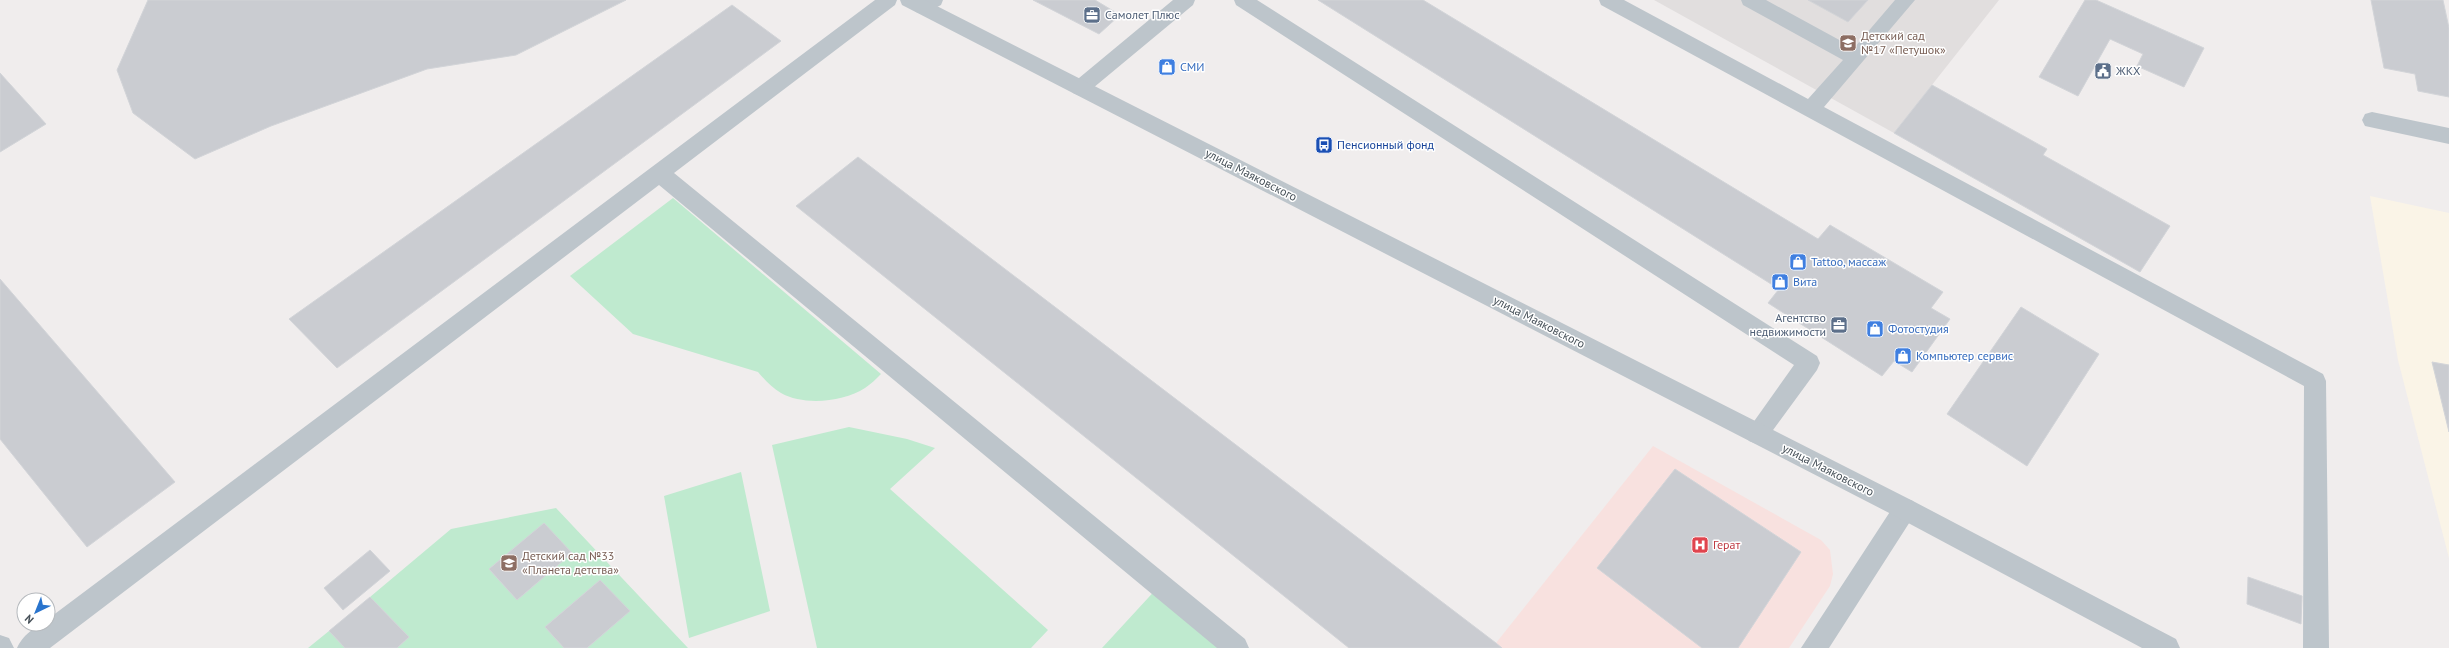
<svg xmlns="http://www.w3.org/2000/svg" width="2449" height="648" font-family="'PT Sans',sans-serif">
  <style>
    .commercial { fill: #faf4e7 }
    .education { fill: #e1dede }
    .medical { fill: #f8e1df }
    .green { fill: #bfeacf; fill-rule: evenodd }
    .building { fill: #caccd1; stroke: #d2d4d8 }
    .lines { fill: none; stroke-linecap: round; stroke-linejoin: round }
    .service { fill: #bdc5cb; fill-rule: evenodd }
    .tertiary { fill: #bdc5cb; fill-rule: evenodd }
    .labels { text-anchor: middle; stroke-width: 3; stroke-linejoin: round; paint-order: stroke }
    .service-label { font-size: 12px; fill: #4e5e75; stroke: #fff; text-anchor: start }
    .education-label { font-size: 12px; fill: #785e54; stroke: #fff; text-anchor: start }
    .shop-label { font-size: 12px; fill: #366cbe; stroke: #fff; text-anchor: start }
    .transit-label { font-size: 12px; fill: #164399; stroke: #fff; text-anchor: start }
    .street-label { font-size: 12px; fill: #475159; stroke: #fff }
    .health-label { font-size: 12px; fill: #be3a42; stroke: #fff; text-anchor: start }
  </style>
  <rect width="100%" height="100%" fill="#f0eded"/>
  <!-- commercial -->
  <path class="commercial" d="M 2370,196 L 2449,213 L 2449,558 L 2398,360 Z"/>
  <!-- education -->
  <path class="education" d="M 1654,0 L 1999,0 L 1894,133 Z"/>
  <!-- medical -->
  <path class="medical" d="M 1653,446 L 1821,540 L 1830,550 L 1833,574 L 1830,586 L 1789,648 L 1502,648 L 1496,643 Z"/>
  <!-- green -->
  <path class="green" d="M 673,198 L 881,374 C 876,379 871,384 865,388 C 843,402 804,406 781,393 C 772,388 765,380 758,372 L 633,334 L 570,276 Z
    M 849,427 L 907,439 L 935,448 L 890,489 L 1048,630 L 1031,648 L 817,648 L 772,445 Z
    M 741,472 L 770,611 L 689,638 L 664,496 Z
    M 556,508 L 688,648 L 587,648 L 629,611 L 600,580 L 545,627 L 564,648 L 397,648 L 409,637 L 370,597 L 451,529 ZM 544,524 L 572,553 L 517,600 L 489,569 Z
    M 1160,585 L 1236,648 L 1102,648 Z
    M 329,631 L 345,648 L 308,648 Z"/>
  <!-- building -->
  <path class="building" d="M 148,0 L 626,0 L 516,55 L 427,69 L 271,126 L 195,159 L 133,113 L 117,70 Z
    M 1033,0 L 1095,0 L 1120,15 L 1099,34 Z
    M 1318,0 L 1423,0 L 1818,239 L 1830,225 L 1943,292 L 1931,308 L 1950,319 L 1912,372 L 1894,361 L 1882,376 L 1768,303 L 1779,289 Z
    M 1808,0 L 1868,0 L 1848,22 Z
    M 2085,0 L 2096,0 L 2204,48 L 2184,87 L 2137,66 L 2143,54 L 2110,39 L 2078,96 L 2039,77 Z
    M 2371,0 L 2443,0 L 2449,28 L 2449,97 L 2418,91 L 2415,74 L 2384,68 Z
    M 732,5 L 781,41 L 337,368 L 289,319 Z
    M 0,73 L 46,124 L 0,152 Z
    M 1932,85 L 2047,149 L 2043,155 L 2170,226 L 2140,272 L 1894,133 Z
    M 858,157 L 1496,643 L 1502,648 L 1349,648 L 796,206 Z
    M 0,279 L 175,482 L 87,547 L 0,439 Z
    M 2021,307 L 2099,354 L 2027,466 L 1947,414 Z
    M 2432,362 L 2449,365 L 2449,432 Z
    M 1675,469 L 1801,552 L 1738,648 L 1702,648 L 1597,568 Z
    M 544,523 L 572,553 L 517,600 L 489,569 Z
    M 370,550 L 390,571 L 343,610 L 324,588 Z
    M 2248,577 L 2302,596 L 2301,624 L 2247,604 Z
    M 600,580 L 630,611 L 587,648 L 564,648 L 545,627 Z
    M 370,597 L 409,637 L 397,648 L 345,648 L 329,631 Z"/>
  <g class="lines">
    <!-- service -->
    <path class="service" d="M 875,0 L 897,0 L 895,5 L 674,173 L 1245,639 L 1249,648 L 1217,648 L 659,185 L 50,648 L 17,648 C 22,637 35,624 48,624 L 48,619 Z
      M 920,0 L 943,0 L 941,5 L 923,14 L 916,12 L 914,7 Z
      M 1173,0 L 1195,0 L 1193,5 L 1087,93 L 1080,96 L 1073,93 L 1070,88 L 1073,83 Z
      M 1234,0 L 1257,0 L 1817,356 L 1820,363 L 1817,370 L 1765,441 L 1757,444 L 1749,441 L 1745,434 L 1794,365 L 1236,5 Z
      M 1599,0 L 1624,0 L 1808,99 L 1843,60 L 1743,5 L 1741,0 L 1766,0 L 1854,48 L 1895,0 L 1915,0 L 1824,107 L 2323,374 L 2326,381 L 2329,648 L 2303,648 L 2304,386 L 1601,5 Z
      M 2372,112 L 2449,128 L 2449,144 L 2365,126 L 2362,120 L 2365,114 Z
      M 1905,498 L 1913,501 L 1917,509 L 1913,517 L 1829,648 L 1801,648 L 1897,501 Z
      M 0,635 L 9,638 L 14,648 L 0,648 Z"/>
    <!-- tertiary -->
    <path class="tertiary" d="M 900,0 L 925,0 L 1913,501 L 2176,639 L 2180,648 L 2142,648 L 1897,517 L 902,5 Z"/>
  </g>
  <!-- icons -->
  <defs>
    <symbol id="office-square" viewBox="-11 -11 22 22"><rect x="-9" y="-9" width="18" height="18" rx="4" fill="#5c6f8a" stroke="#fff"/><path d="M-6-3h4V-5.5h4V-3h4V5H-6ZM-1-4.5V-3h2v-1.5ZM-6 0V1H6V0Z" fill="#fff"/></symbol>
    <symbol id="school-square" viewBox="-11 -11 22 22"><rect x="-9" y="-9" width="18" height="18" rx="4" fill="#8d6e63" stroke="#fff"/><path d="M0-5L7-2L0 1L-7-2ZM-4 1L0 2.5L4 1V4Q0 6-4 4Z" fill="#fff"/></symbol>
    <symbol id="shop-square" viewBox="-11 -11 22 22"><rect x="-9" y="-9" width="18" height="18" rx="4" fill="#3f7fe0" stroke="#fff"/><path d="M-5-2.5h2.3a2.7 3.5 0 0 1 5.4 0H5L5.5 6h-11ZM-1.5-2.5h3a1.5 2.3 0 0 0-3 0Z" fill="#fff"/></symbol>
    <symbol id="civic-square" viewBox="-11 -11 22 22"><rect x="-9" y="-9" width="18" height="18" rx="4" fill="#5c6f8a" stroke="#fff"/><path d="M-.6-6.5H3V-4.5H.6V-3L4-1V1h2V6H-6V1h2V-1L-.6-3ZM-1.2 2.5V6h2.4V2.5Z" fill="#fff"/></symbol>
    <symbol id="bus-square" viewBox="-11 -11 22 22"><rect x="-9" y="-9" width="18" height="18" rx="4" fill="#1a4fb4" stroke="#fff"/><path d="M-5-6H5V4H4V6H2V4H-2V6H-4V4H-5ZM-3.5-4V0h7V-4ZM-3.5 1.2v1.5H-2V1.2ZM2 1.2v1.5H3.5V1.2Z" fill="#fff"/></symbol>
    <symbol id="hospital-square" viewBox="-11 -11 22 22"><rect x="-9" y="-9" width="18" height="18" rx="4" fill="#e0444e" stroke="#fff"/><path d="M-5-5h3v3.5h4V-5h3V5h-3V1.5h-4V5h-3Z" fill="#fff"/></symbol>
  </defs>
  <g fill-rule="evenodd">
    <use href="#office-square" x="1082" y="5" width="20" height="20"/>
    <use href="#school-square" x="1838" y="33" width="20" height="20"/>
    <use href="#shop-square" x="1157" y="57" width="20" height="20"/>
    <use href="#civic-square" x="2093" y="61" width="20" height="20"/>
    <use href="#bus-square" x="1314" y="135" width="20" height="20"/>
    <use href="#shop-square" x="1788" y="252" width="20" height="20"/>
    <use href="#shop-square" x="1770" y="272" width="20" height="20"/>
    <use href="#office-square" x="1829" y="315" width="20" height="20"/>
    <use href="#shop-square" x="1865" y="319" width="20" height="20"/>
    <use href="#shop-square" x="1893" y="346" width="20" height="20"/>
    <use href="#hospital-square" x="1690" y="535" width="20" height="20"/>
    <use href="#school-square" x="499" y="553" width="20" height="20"/>
  </g>
  <g class="labels">
    <!-- service labels -->
    <g class="service-label">
      <text x="1105" y="19">Самолет Плюс</text>
      <text x="2116" y="75">ЖКХ</text>
      <text x="1826" y="322" text-anchor="end">Агентство<tspan x="1826" dy="14">недвижимости</tspan></text>
    </g>
    <!-- education labels -->
    <g class="education-label">
      <text x="1861" y="40">Детский сад<tspan x="1861" dy="14">№17 «Петушок»</tspan></text>
      <text x="522" y="560">Детский сад №33<tspan x="522" dy="14">«Планета детства»</tspan></text>
    </g>
    <!-- shop labels -->
    <g class="shop-label">
      <text x="1180" y="71">СМИ</text>
      <text x="1811" y="266">Tattoo, массаж</text>
      <text x="1793" y="286">Вита</text>
      <text x="1888" y="333">Фотостудия</text>
      <text x="1916" y="360">Компьютер сервис</text>
    </g>
    <!-- transit labels -->
    <g class="transit-label">
      <text x="1337" y="149">Пенсионный фонд</text>
    </g>
    <!-- street labels -->
    <g class="street-label">
      <text transform="translate(1251 175) rotate(27)" y="4">улица Маяковского</text>
      <text transform="translate(1539 322) rotate(27)" y="4">улица Маяковского</text>
      <text transform="translate(1828 470) rotate(27)" y="4">улица Маяковского</text>
    </g>
    <!-- health labels -->
    <g class="health-label">
      <text x="1713" y="549">Герат</text>
    </g>
  </g>
  <!-- north arrow -->
  <g transform="translate(36 612) rotate(223)"><circle r="19" fill="#ffffff" stroke="#b5b9bd"/>
  <path d="M0-3L7 15L0 10L-7 15Z" fill="#2974cd"/>
  <text y="-6" font-size="11" font-weight="bold" text-anchor="middle" fill="#475159">N</text>
  </g>
</svg>
